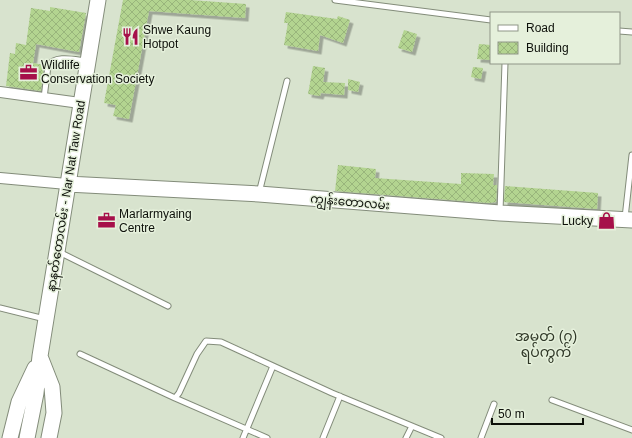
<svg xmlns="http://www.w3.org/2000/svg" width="632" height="438" font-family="Helvetica,'Noto Sans Myanmar',sans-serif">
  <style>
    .building { fill: url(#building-cross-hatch); filter: url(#shadow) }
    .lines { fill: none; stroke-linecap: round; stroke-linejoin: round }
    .lane-casing { stroke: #838c7a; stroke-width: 7 }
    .street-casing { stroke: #838c7a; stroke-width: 12 }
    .secondary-casing { stroke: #838c7a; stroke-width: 17 }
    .lane { stroke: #fff; stroke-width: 5 }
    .street { stroke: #fff; stroke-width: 10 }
    .secondary { stroke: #fff; stroke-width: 15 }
    .labels { text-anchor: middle; stroke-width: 3; stroke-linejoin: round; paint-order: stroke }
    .poi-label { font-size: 12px; fill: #0d100a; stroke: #e5f0db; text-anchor: start }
    .street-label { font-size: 12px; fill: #0d100a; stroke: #e5f0db }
    .quarter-label { font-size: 14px; fill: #2f3727; stroke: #e5f0db }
  </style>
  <defs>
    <pattern id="building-cross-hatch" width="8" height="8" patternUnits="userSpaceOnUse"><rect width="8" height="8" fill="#b3d490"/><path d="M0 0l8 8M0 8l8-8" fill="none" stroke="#99b57b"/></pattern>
    <filter id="shadow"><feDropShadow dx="3.5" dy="3.5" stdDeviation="0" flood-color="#0004"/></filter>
  </defs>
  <rect width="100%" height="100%" fill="#d8e3ce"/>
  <!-- building -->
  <path class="building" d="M 123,0 L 190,0 L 246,4 L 245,18 L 149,11 L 129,119 L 113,116 L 116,105 L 104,103 Z
    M 50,7 L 86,13 L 79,52 L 36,44 L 33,63 L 44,65 L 41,91 L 6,86 L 10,53 L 15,54 L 16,43 L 26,45 L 31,8 L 50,11 Z
    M 286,12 L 337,19 L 338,16 L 350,20 L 343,43 L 320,35 L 318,51 L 284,45 L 288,23 L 284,23 Z
    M 404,30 L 417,34 L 412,52 L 398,48 Z
    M 479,44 L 491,45 L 491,60 L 477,59 Z
    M 313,66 L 325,68 L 323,82 L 345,83 L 344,95 L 321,93 L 320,96 L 308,94 Z
    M 473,67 L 483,68 L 481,79 L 471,77 Z
    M 348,79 L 360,82 L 358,92 L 348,90 Z
    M 338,165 L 376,169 L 375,178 L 461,184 L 461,173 L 494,174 L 493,185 L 497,185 L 496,202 L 489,203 L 335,191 Z
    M 505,186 L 598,193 L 597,209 L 504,202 Z"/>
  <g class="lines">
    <defs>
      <path id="lane" d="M 335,0 L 491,20
        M 619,31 L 632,32
        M 44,98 L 48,66 C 55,54 76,60 87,61
        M 259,193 L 287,81
        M 500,212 L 505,63
        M 625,218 L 632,155
        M 59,252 L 168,306
        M 0,308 L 45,319
        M 80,354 L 175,398 L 179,393 L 197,354 L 206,341 L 221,342 L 332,393 L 441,438
        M 175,398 L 267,438
        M 552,400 L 632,430
        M 243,438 L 273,366
        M 323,438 L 340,396
        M 406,438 L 412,426
        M 481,438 L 494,404"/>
      <path id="street" d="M 0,92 L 80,103
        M 0,178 L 67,184"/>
      <path id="secondary" d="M 67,184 L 259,194 L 500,213 L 632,220
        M 41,359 L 52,387 L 54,413 L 49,438
        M 10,438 L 19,402 L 35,368
        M 27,438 L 36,393 L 40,356 L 46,319 L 98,0"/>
    </defs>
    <!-- lane casing -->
    <use href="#lane" class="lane-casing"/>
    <!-- street casing -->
    <use href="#street" class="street-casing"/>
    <!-- secondary casing -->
    <use href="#secondary" class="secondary-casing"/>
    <!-- lane -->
    <use href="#lane" class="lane"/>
    <!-- street -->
    <use href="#street" class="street"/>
    <!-- secondary -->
    <use href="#secondary" class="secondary"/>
  </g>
  <!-- icons -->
  <defs>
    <symbol id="restaurant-bare" viewBox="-9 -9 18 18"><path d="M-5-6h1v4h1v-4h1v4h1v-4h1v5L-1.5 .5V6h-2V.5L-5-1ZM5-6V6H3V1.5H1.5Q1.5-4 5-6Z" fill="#a6104a" stroke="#e5f0db" stroke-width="2.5" paint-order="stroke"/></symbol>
    <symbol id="office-bare" viewBox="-9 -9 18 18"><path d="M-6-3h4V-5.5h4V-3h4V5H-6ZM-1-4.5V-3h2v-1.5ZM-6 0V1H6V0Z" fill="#a6104a" stroke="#e5f0db" stroke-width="2.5" paint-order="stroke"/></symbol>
    <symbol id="shop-bare" viewBox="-9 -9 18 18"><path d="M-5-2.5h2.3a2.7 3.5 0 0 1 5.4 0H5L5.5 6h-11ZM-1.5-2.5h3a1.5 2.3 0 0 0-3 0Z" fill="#a6104a" stroke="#e5f0db" stroke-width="2.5" paint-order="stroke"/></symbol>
  </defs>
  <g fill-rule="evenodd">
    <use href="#restaurant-bare" x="118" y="24" width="25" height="25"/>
    <use href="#office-bare" x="16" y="60" width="25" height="25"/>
    <use href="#office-bare" x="94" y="208" width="25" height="25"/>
    <use href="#shop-bare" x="594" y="208" width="25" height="25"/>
  </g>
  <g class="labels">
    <!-- poi labels -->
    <g class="poi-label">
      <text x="143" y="34">Shwe Kaung<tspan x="143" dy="14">Hotpot</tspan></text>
      <text x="41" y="69">Wildlife<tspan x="41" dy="14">Conservation Society</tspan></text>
      <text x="119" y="218">Marlarmyaing<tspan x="119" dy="14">Centre</tspan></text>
      <text x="593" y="225" text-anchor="end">Lucky</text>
    </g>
    <!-- street labels -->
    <g class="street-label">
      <text transform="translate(66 196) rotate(-81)" y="4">နာနတ်တောလမ်း - Nar Nat Taw Road</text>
      <text transform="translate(350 202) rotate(5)" y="4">ကျွန်းတောလမ်း</text>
    </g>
    <!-- quarter labels -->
    <g class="quarter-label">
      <text x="546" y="341">အမှတ် (၇)<tspan x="546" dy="16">ရပ်ကွက်</tspan></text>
    </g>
  </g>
  <!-- legend -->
  <rect x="490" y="12" width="130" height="52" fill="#e5f0db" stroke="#8f9687"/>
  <rect x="498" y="25" width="20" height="6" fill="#ffffff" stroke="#8f9687"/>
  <text x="526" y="32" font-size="12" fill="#0d100a">Road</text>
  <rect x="498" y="42" width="20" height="12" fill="url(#building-cross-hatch)" stroke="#8f9687"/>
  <text x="526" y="52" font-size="12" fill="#0d100a">Building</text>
  <!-- scale -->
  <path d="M492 418v6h91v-6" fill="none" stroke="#0d100a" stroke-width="2"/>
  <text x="498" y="418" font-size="12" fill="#0d100a" stroke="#e5f0db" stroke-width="3" paint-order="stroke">50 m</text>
</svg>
